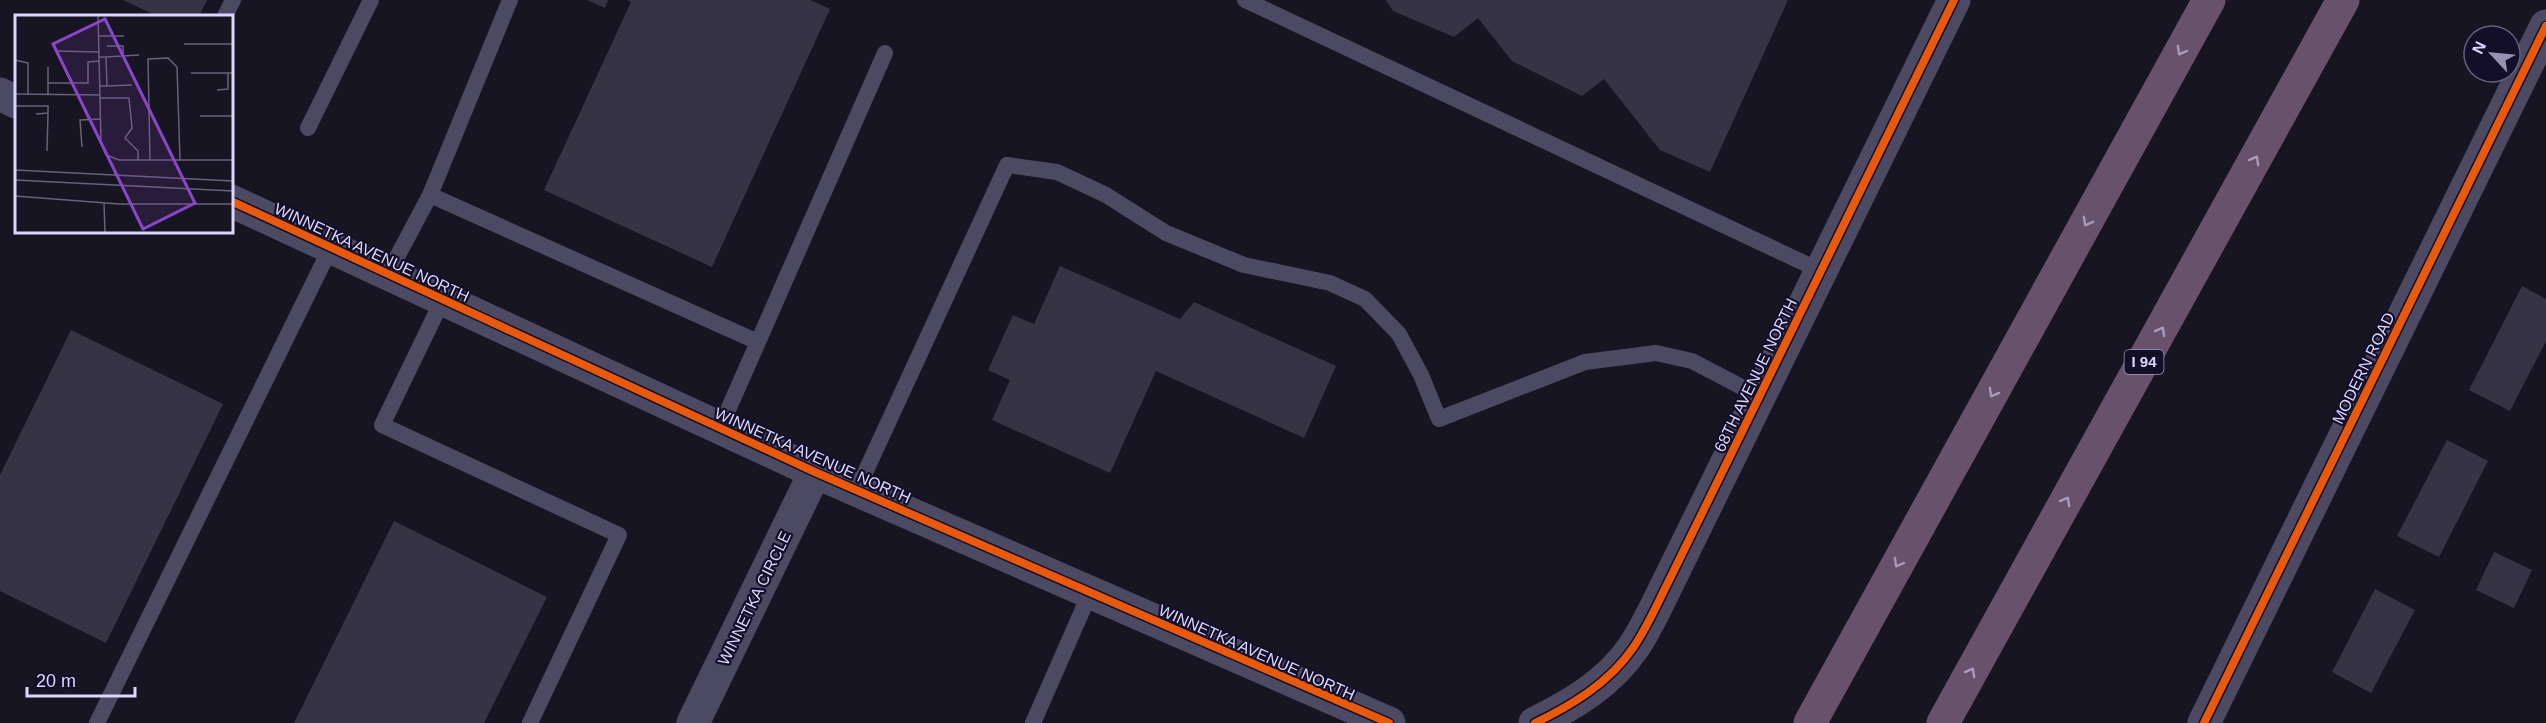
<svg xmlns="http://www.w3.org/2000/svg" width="2546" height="723" font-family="Arial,sans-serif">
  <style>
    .building { fill: #363344 }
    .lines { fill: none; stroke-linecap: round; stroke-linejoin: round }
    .service { stroke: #4c4a63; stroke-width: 16 }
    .minor { stroke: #4c4a63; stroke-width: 33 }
    .tertiary { stroke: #4c4a63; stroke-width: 33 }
    .motorway { stroke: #68516a; stroke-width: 33 }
    .cycleway-casing { stroke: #140f28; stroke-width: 11 }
    .cycleway { stroke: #e8590c; stroke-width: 8 }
    .oneway { stroke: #a89abc }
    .labels { text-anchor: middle; stroke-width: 4.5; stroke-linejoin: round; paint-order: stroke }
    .shield { fill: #140f28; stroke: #a09abe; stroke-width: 1.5 }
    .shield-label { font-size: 15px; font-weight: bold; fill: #dcd6ff }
    .street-label { font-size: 16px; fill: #dcd6ff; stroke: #140f28 }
    .inset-road { fill: none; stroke: #66627a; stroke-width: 1.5 }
    .view { fill: #8a46c9; fill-opacity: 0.15; stroke: #8a46c9; stroke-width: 3 }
    .inset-edge { fill: none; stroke: #dcd6ff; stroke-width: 3 }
  </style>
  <rect width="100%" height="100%" fill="#181522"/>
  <!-- building -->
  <path class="building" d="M 123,0 L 207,0 L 199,16 L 157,16 Z
    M 587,0 L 608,0 L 605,8 Z
    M 627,0 L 810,0 L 830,9 L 712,267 L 544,190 L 631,2 Z
    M 1386,0 L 1788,0 L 1710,172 L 1660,150 L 1604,79 L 1582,96 L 1512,61 L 1478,18 L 1454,37 L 1393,11 Z
    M 1060,266 L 1180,319 L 1194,302 L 1336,366 L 1304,438 L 1156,371 L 1110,473 L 992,420 L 1010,380 L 988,370 L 1013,315 L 1034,324 Z
    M 2522,286 L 2546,299 L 2546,341 L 2510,411 L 2469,390 Z
    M 71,330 L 223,404 L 106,643 L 0,591 L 0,475 Z
    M 2447,440 L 2488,461 L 2439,557 L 2397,536 Z
    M 394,521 L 547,597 L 484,723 L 294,723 Z
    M 2494,552 L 2532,570 L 2514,608 L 2476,590 Z
    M 2375,589 L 2415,610 L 2371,693 L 2332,672 Z"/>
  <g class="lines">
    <!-- service -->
    <path class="service" d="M 1245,0 L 1821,271
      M 225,16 L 233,0
      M 308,128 L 371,0
      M 430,195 L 510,0
      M 388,274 L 430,195 L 758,342 L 720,428
      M 443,299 L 382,425 L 619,535 L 530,723
      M 758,342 L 885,53
      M 857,490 L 1007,165 L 1057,172 L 1106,195 L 1166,233 L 1244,265 L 1330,283 L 1365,299 L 1399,334 L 1421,375 L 1439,419 L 1585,362 L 1656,353 L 1692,361 L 1759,396
      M 97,723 L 331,247
      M 1033,723 L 1090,593"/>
    <!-- minor -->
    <path class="minor" d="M 693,723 L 815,472"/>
    <!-- tertiary -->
    <path class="tertiary" d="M 0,94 L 16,102
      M 231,201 L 815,472 L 1389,723
      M 1535,723 C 1572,705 1609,683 1633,648 C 1642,635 1649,621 1656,607 L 1954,0
      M 2204,723 L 2546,26"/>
    <!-- motorway -->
    <path class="motorway" d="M 1810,723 L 2209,0
      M 1943,723 L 2343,0"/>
    <defs>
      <path id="cycleway" d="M 231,201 L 815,472 L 1389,723
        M 1535,723 C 1572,705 1609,683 1633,648 C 1642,635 1649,621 1656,607 L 1954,0
        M 2204,723 L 2546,26"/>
    </defs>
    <!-- cycleway casing -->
    <use href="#cycleway" class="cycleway-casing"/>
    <!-- cycleway -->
    <use href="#cycleway" class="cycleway"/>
  </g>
  <!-- one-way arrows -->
  <defs><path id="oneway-chevron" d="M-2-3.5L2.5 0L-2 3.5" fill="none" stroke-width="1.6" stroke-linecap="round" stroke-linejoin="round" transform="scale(1.5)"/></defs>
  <g class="oneway">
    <use href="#oneway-chevron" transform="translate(2181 51) rotate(119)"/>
    <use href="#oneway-chevron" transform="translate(2255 160) rotate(-61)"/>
    <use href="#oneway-chevron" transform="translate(2087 222) rotate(119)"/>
    <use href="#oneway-chevron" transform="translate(2161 331) rotate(-61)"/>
    <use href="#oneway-chevron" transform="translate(1993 393) rotate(119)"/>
    <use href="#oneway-chevron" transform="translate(2066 501) rotate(-61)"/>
    <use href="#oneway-chevron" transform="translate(1898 563) rotate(119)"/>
    <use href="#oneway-chevron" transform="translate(1971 672) rotate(-61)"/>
  </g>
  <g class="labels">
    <!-- shield labels -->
    <rect class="shield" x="2124.5" y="350" width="39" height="24" rx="4.5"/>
    <g class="shield-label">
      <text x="2144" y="367">I 94</text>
    </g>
    <!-- street labels -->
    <g class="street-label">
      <text transform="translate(372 252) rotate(25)" y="6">WINNETKA AVENUE NORTH</text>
      <text transform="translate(2363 368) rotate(-64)" y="6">MODERN ROAD</text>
      <text transform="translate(1755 375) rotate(-64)" y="6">68TH AVENUE NORTH</text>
      <text transform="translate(813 455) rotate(24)" y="6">WINNETKA AVENUE NORTH</text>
      <text transform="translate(754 598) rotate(-64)" y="6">WINNETKA CIRCLE</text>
      <text transform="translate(1257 652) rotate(24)" y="6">WINNETKA AVENUE NORTH</text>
    </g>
  </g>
  <!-- overview -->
  <g transform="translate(15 15)">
    <rect width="218" height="218" fill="#181522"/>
    <path class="inset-road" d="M 83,0 L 86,127 L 91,140 L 104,145 L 218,145M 83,21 L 109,21M 169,29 L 218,29M 92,31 L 108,31 L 108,41M 41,36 L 84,37M 84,42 L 91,42 L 92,71 L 85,71M 91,42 L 124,40M 0,45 L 13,48 L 13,79M 176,58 L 218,58M 33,68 L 73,68 L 73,47 L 84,46M 92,71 L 117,70M 202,75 L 213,74 L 213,58M 0,79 L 85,80M 33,79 L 33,52M 85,83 L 114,83 L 117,113 L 110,123 L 123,136 L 123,145M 0,91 L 33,91 L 33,98 L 21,99M 185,101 L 218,101M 67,132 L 65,105 L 86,104M 32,136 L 33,98M 135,145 L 133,44 L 153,43 L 162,52 L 165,145M 0,155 L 218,166M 0,165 L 218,176M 0,181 L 104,189 L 218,189M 89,188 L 90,217"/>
    <path class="view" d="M 90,4 L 180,188 L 128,214 L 38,29 Z"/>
    <rect width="218" height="218" class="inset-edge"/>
  </g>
  <!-- north arrow -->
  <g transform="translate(2492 54) rotate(296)"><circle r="28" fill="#140f28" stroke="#645f7e" stroke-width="1.5"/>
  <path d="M0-4.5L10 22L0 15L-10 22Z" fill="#9792b2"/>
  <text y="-9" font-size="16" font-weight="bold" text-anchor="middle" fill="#dcd6ff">N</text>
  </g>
  <!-- scale -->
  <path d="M27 687v9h108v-9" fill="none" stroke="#dcd6ff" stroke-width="3"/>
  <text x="36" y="687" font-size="18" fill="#dcd6ff" stroke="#140f28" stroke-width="4.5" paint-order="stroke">20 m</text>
</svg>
